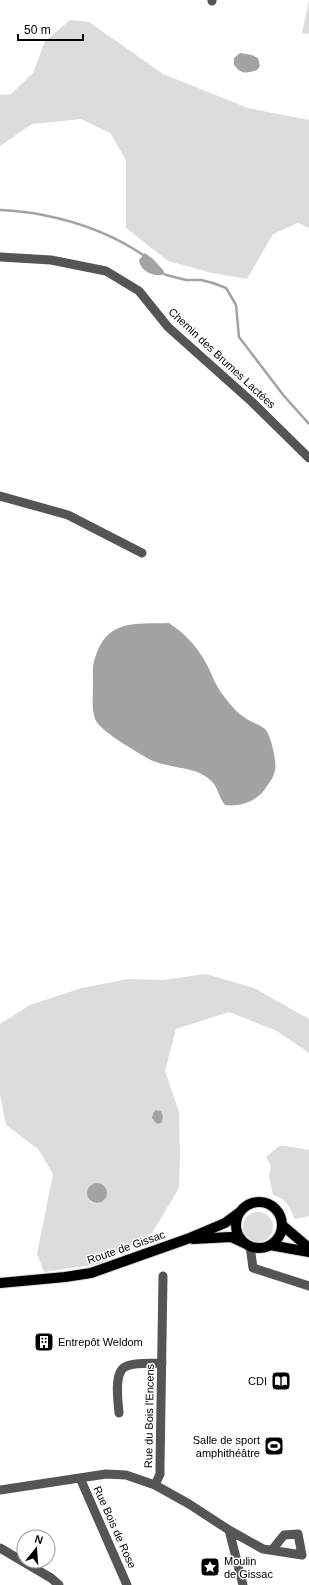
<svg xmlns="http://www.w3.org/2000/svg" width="309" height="1585" font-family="Helvetica,sans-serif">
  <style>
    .green { fill: #dcdcdc; fill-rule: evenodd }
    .water { fill: #a3a3a3 }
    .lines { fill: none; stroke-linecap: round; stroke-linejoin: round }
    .stream { stroke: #a3a3a3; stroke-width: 2.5 }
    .major-casing { stroke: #dbdbdb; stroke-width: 12 }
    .minor { stroke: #555; stroke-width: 9 }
    .major { stroke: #000; stroke-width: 10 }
    .labels { text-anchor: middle; stroke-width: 3; stroke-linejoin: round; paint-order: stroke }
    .street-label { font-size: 11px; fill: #000; stroke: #fff }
    .poi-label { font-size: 11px; fill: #000; stroke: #fff; text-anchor: start }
  </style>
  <rect width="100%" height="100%" fill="#fff"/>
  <!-- green -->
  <path class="green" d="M 309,0 L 309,34 L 302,33 Z
    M 70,20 L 89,22 L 163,74 L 248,108 L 309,120 L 309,228 L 298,223 L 273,234 L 247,279 L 212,273 L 168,261 L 126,228 L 126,160 L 110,133 L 81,119 L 32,124 L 0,146 L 0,95 L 11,94 L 33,73 L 45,41 Z
    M 206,974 L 254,988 L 309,1019 L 309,1053 L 277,1031 L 229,1012 L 176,1029 L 165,1071 L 179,1112 L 180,1154 L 179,1188 L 152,1233 L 99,1264 L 44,1272 L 37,1254 L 53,1174 L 38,1149 L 6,1125 L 0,1095 L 0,1024 L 30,1005 L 82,988 L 128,979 L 162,980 ZM 158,1110 C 164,1113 163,1117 162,1122 L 159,1124 L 156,1123 L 152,1117 L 153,1113 ZM 98,1183 L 104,1186 L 106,1195 L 104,1200 L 98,1203 L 91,1202 L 88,1196 L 90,1186 Z
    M 279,1146 L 285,1146 L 309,1150 L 309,1216 L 295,1219 C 289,1206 288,1200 273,1195 L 269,1176 L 271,1166 L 266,1157 Z
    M243 1227a15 15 0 1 1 30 0a15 15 0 1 1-30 0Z"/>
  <!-- water -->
  <path class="water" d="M 240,53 L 252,55 L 258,58 L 260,66 L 257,70 C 246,74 241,74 234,65 L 234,58 Z
    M 145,253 L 153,259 L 164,271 L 162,275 C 152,276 140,271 139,260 Z
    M 169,623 C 184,633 197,646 206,663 C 212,674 215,685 223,695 C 229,703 235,711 244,717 C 250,722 259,724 265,729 C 271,735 277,762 275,770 C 274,777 269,783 265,789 C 257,801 240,807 225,805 C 216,793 220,786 205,776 C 194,768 167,767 153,761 C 141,755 102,732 96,721 C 91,711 93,696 93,685 C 93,676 92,666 95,658 C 107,619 134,624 169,623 Z
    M 156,1110 L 161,1111 L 163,1116 L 162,1122 L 159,1124 L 156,1123 L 152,1118 L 153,1113 Z
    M87 1193a10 10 0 1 1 20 0a10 10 0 1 1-20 0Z"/>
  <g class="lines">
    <!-- stream -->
    <path class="stream" d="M 0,210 C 14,211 29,212 43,215 C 79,222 116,236 146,257
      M 161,272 L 166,275 L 186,280 L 201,280 L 213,283 L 226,288 L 236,305 L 239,337 L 284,396 L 309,424"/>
    <defs>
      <path id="major" d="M236 1225a23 23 0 1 1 46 0a23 23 0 1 1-46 0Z
        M 282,1225 L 309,1248
        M 193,1239 L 231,1237 L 244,1243
        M 270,1245 L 309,1252
        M 0,1283 L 65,1277 L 91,1273 L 187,1239 L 225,1223 L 240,1212"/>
    </defs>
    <!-- major casing -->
    <use href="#major" class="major-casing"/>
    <!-- minor -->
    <path class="minor" d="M 212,1 L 212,0
      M 0,257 L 51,260 L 106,271 L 139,291 L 168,327 L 252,402 L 309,458
      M 0,496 L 68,515 L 142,553
      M 250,1246 L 253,1268 L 309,1286
      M 119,1413 C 118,1401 113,1370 127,1366 C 137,1362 151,1364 162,1363
      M 80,1478 L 127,1585
      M 155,1485 L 160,1474 L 160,1466 L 163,1276
      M 0,1490 L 106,1474 L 126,1475 L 155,1485 L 189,1504 L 229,1530 L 243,1585
      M 229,1530 L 263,1549 L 302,1555 L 298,1534 L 284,1535 L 272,1550
      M 0,1548 L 51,1578 L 59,1585"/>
    <!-- major -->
    <use href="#major" class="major"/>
  </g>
  <!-- icons -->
  <defs>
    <symbol id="building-square" viewBox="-11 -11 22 22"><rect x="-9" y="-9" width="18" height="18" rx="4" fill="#000" stroke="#fff"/><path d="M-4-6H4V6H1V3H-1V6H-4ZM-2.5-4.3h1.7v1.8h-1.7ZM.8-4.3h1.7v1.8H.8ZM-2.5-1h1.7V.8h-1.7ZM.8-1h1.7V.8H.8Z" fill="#fff"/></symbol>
    <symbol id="library-square" viewBox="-11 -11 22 22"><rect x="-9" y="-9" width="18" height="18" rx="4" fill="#000" stroke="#fff"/><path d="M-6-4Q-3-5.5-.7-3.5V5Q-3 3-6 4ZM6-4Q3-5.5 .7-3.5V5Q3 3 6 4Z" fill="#fff"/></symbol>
    <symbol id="stadium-square" viewBox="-11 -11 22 22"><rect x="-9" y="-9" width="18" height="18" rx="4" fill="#000" stroke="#fff"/><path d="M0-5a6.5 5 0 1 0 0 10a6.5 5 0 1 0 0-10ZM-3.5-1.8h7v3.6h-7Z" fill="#fff"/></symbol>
    <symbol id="sight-square" viewBox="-11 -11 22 22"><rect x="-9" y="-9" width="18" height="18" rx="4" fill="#000" stroke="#fff"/><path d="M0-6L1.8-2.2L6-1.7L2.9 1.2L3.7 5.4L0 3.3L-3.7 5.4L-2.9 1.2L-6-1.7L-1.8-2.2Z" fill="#fff"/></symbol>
  </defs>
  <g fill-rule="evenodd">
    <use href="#building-square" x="33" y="1331" width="22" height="22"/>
    <use href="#library-square" x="270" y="1370" width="22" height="22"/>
    <use href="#stadium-square" x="263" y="1435" width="22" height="22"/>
    <use href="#sight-square" x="199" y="1556" width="22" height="22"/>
  </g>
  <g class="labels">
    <!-- street labels -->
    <g class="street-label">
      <text transform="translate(222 358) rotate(43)" y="4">Chemin des Brumes Lactées</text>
      <text transform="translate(126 1247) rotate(-19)" y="4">Route de Gissac</text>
      <text transform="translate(149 1416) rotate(-89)" y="4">Rue du Bois l'Encens</text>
      <text transform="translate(115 1527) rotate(66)" y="4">Rue Bois de Rose</text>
    </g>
    <!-- poi labels -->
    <g class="poi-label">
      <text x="58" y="1346">Entrepôt Weldom</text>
      <text x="267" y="1385" text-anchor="end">CDI</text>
      <text x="260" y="1444" text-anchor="end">Salle de sport<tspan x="260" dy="13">amphithéâtre</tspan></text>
      <text x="224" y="1565">Moulin<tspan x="224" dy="13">de Gissac</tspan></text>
    </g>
  </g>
  <!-- north arrow -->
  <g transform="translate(36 1549) rotate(17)"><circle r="19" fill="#ffffff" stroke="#999999"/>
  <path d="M0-3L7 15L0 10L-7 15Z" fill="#000000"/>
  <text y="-6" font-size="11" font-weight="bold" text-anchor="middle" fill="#000000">N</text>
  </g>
  <!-- scale -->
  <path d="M18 34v6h65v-6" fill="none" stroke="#000000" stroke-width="2"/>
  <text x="24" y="34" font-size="12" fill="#000000" stroke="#ffffff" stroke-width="3" paint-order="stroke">50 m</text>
</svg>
